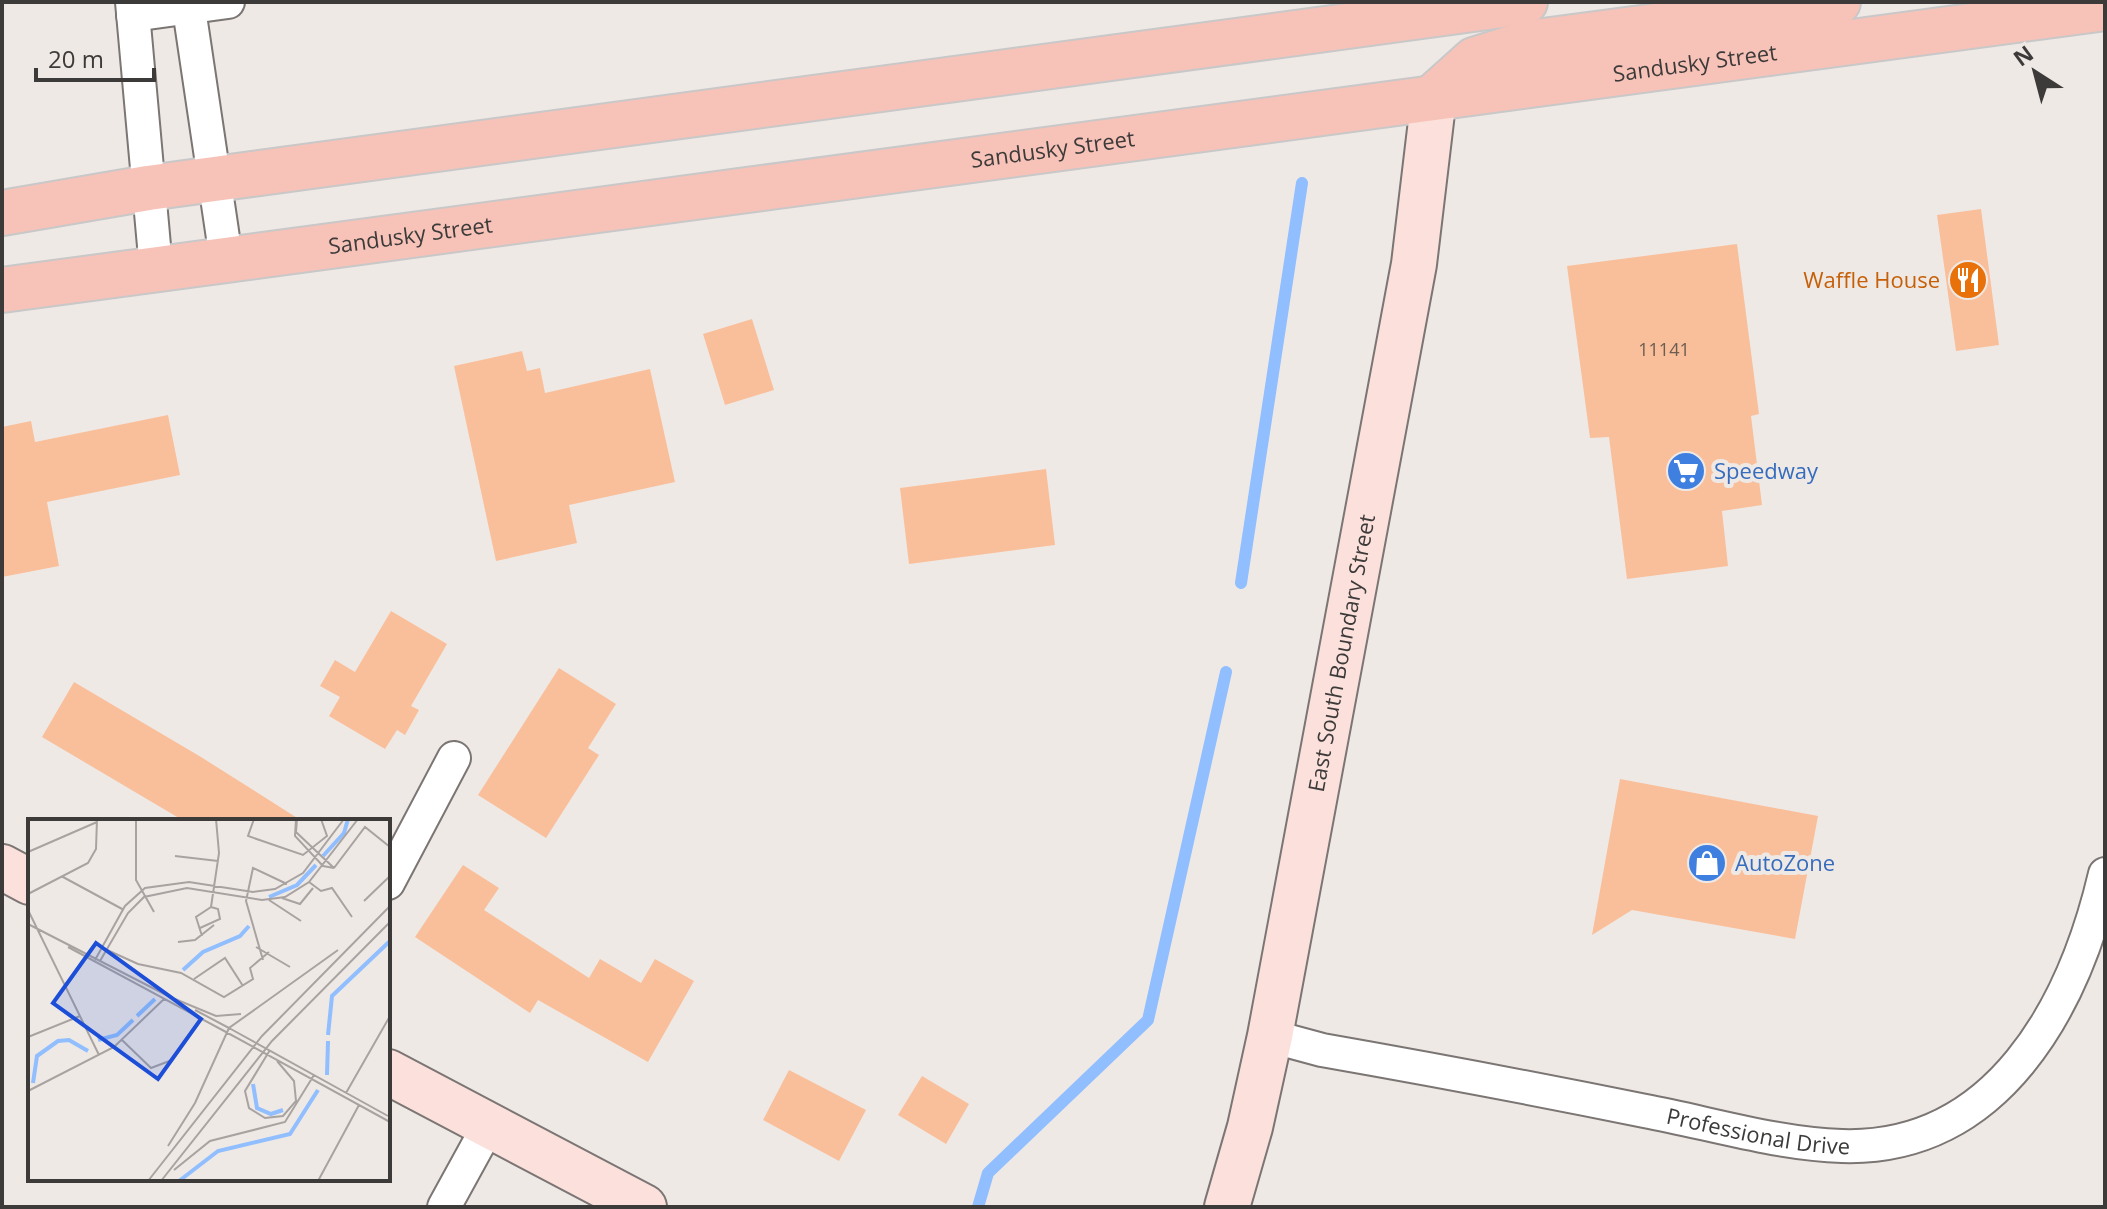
<svg xmlns="http://www.w3.org/2000/svg" width="2107" height="1209" font-family="'Open Sans',sans-serif">
  <style>
    .lines { fill: none; stroke-linecap: round; stroke-linejoin: round }
    .stream { stroke: #90befe; stroke-width: 12 }
    .building { fill: #f9bf9a }
    .street-casing { stroke: #7b7573; stroke-width: 36 }
    .secondary-casing { stroke: #7b7573; stroke-width: 48 }
    .primary-casing { stroke: #c9c8c8; stroke-width: 48 }
    .street { stroke: #fff; stroke-width: 32 }
    .secondary { stroke: #fbe0dc; stroke-width: 44 }
    .primary { stroke: #f7c2b8; stroke-width: 44 }
    .labels { text-anchor: middle; stroke-width: 8; stroke-linejoin: round; paint-order: stroke }
    .number-label { font-size: 18px; fill: #6c5c52 }
    .street-label { font-size: 22px; fill: #3d3b3a; stroke: #efe9e6 }
    .food-label { font-size: 22px; fill: #c56008; stroke: #efe9e6; text-anchor: end }
    .shop-label { font-size: 22px; fill: #366cbe; stroke: #efe9e6; text-anchor: start }
    .inset-river { fill: none; stroke: #90befe; stroke-width: 4 }
    .inset-road { fill: none; stroke: #a8a3a1; stroke-width: 2 }
    .view { fill: #1d4ed8; fill-opacity: 0.15; stroke: #1d4ed8; stroke-width: 4 }
    .inset-edge { fill: none; stroke: #3d3b3a; stroke-width: 4 }
  </style>
  <rect width="100%" height="100%" fill="#efe9e6"/>
  <g class="lines">
    <!-- stream -->
    <path class="stream" d="M 1241,583 L 1302,183
      M 978,1207 L 988,1173 L 1148,1020 L 1226,672"/>
  </g>
  <!-- building -->
  <path class="building" d="M 1981,209 L 1999,345 L 1956,351 L 1937,215 Z
    M 1737,244 L 1759,414 L 1751,416 L 1762,505 L 1722,511 L 1728,566 L 1627,579 L 1609,437 L 1590,438 L 1567,266 Z
    M 752,319 L 774,390 L 725,405 L 703,334 Z
    M 522,351 L 527,371 L 540,368 L 545,393 L 650,369 L 675,482 L 569,505 L 577,543 L 496,561 L 454,366 Z
    M 168,415 L 180,475 L 47,502 L 59,566 L 2,577 L 2,427 L 31,421 L 35,442 Z
    M 1046,469 L 1055,545 L 909,564 L 900,488 Z
    M 391,611 L 447,644 L 411,706 L 419,710 L 405,735 L 397,730 L 385,749 L 329,716 L 340,697 L 320,686 L 335,660 L 355,672 Z
    M 559,668 L 616,704 L 588,748 L 599,755 L 546,838 L 478,795 Z
    M 74,682 L 201,757 L 302,821 L 184,821 L 42,737 Z
    M 1620,779 L 1818,816 L 1795,939 L 1632,910 L 1592,935 Z
    M 463,865 L 499,888 L 484,910 L 589,978 L 600,959 L 641,983 L 655,959 L 694,981 L 648,1062 L 538,1000 L 530,1013 L 415,937 Z
    M 789,1070 L 866,1110 L 839,1161 L 763,1120 Z
    M 922,1076 L 969,1104 L 946,1144 L 898,1115 Z"/>
  <g class="lines">
    <defs>
      <g id="street">
        <path d="M 132,2 L 156,268"/>
        <path d="M 188,2 L 226,258"/>
        <path d="M 133,15 L 228,2"/>
        <path d="M 388,883 L 454,758"/>
        <path id="s1" d="M 1270,1036 L 1322,1050 C 1430,1069 1537,1089 1645,1111 C 1709,1123 1777,1144 1842,1146 C 1998,1151 2074,1006 2105,874"/>
        <path d="M 444,1207 L 489,1125"/>
      </g>
      <g id="secondary">
        <path d="M 2,867 L 30,882"/>
        <path d="M 388,1072 L 644,1207"/>
        <path id="s2" d="M 1227,1207 L 1250,1127 L 1270,1036 L 1414,264 L 1434,96"/>
      </g>
      <g id="primary">
        <path d="M 1434,96 L 1474,60 L 1528,43 L 1838,2"/>
        <path d="M 2,213 L 148,188 L 1525,2"/>
        <path id="s3" d="M 2,290 L 2105,8"/>
      </g>
    </defs>
    <!-- street casing -->
    <use href="#street" class="street-casing"/>
    <!-- secondary casing -->
    <use href="#secondary" class="secondary-casing"/>
    <!-- primary casing -->
    <use href="#primary" class="primary-casing"/>
    <!-- street -->
    <use href="#street" class="street"/>
    <!-- secondary -->
    <use href="#secondary" class="secondary"/>
    <!-- primary -->
    <use href="#primary" class="primary"/>
  </g>
  <!-- icons -->
  <defs>
    <symbol id="restaurant-disc" viewBox="-11 -11 22 22"><circle r="9.5" fill="#e8710a" stroke="#efe9e6"/><path d="M-5-6h1v4h1v-4h1v4h1v-4h1v5L-1.5 .5V6h-2V.5L-5-1ZM5-6V6H3V1.5H1.5Q1.5-4 5-6Z" fill="#fff"/></symbol>
    <symbol id="supermarket-disc" viewBox="-11 -11 22 22"><circle r="9.5" fill="#3f7fe0" stroke="#efe9e6"/><path d="M-6-5.5h2.5l.6 2H6L4.5 2H-2.5L-4.4-4H-6ZM-1.5 3.2a1.3 1.3 0 1 0 .1 0ZM3 3.2a1.3 1.3 0 1 0 .1 0Z" fill="#fff"/></symbol>
    <symbol id="shop-disc" viewBox="-11 -11 22 22"><circle r="9.5" fill="#3f7fe0" stroke="#efe9e6"/><path d="M-5-2.5h2.3a2.7 3.5 0 0 1 5.4 0H5L5.5 6h-11ZM-1.5-2.5h3a1.5 2.3 0 0 0-3 0Z" fill="#fff"/></symbol>
  </defs>
  <g fill-rule="evenodd">
    <use href="#restaurant-disc" x="1946" y="258" width="44" height="44"/>
    <use href="#supermarket-disc" x="1664" y="449" width="44" height="44"/>
    <use href="#shop-disc" x="1685" y="841" width="44" height="44"/>
  </g>
  <g class="labels">
    <!-- number labels -->
    <g class="number-label">
      <text x="1664" y="356">11141</text>
    </g>
    <!-- street labels -->
    <g class="street-label">
      <text dy="8" stroke="none"><textPath href="#s3" startOffset="1708">Sandusky Street</textPath></text>
      <text dy="8" stroke="none"><textPath href="#s3" startOffset="1060">Sandusky Street</textPath></text>
      <text dy="8" stroke="none"><textPath href="#s3" startOffset="412">Sandusky Street</textPath></text>
      <text dy="8" stroke="none"><textPath href="#s2" startOffset="566">East South Boundary Street</textPath></text>
      <text dy="8" stroke="none"><textPath href="#s1" startOffset="498">Professional Drive</textPath></text>
    </g>
    <!-- food labels -->
    <g class="food-label">
      <text x="1940" y="288">Waffle House</text>
    </g>
    <!-- shop labels -->
    <g class="shop-label">
      <text x="1714" y="479">Speedway</text>
      <text x="1735" y="871">AutoZone</text>
    </g>
  </g>
  <!-- overview -->
  <g transform="translate(28 819)">
    <rect width="362" height="362" fill="#efe9e6"/>
    <path class="inset-river" d="M 295,37 L 316,14 L 320,0M 241,78 L 269,66 L 288,46M 155,151 L 175,133 L 212,117 L 221,107M 109,197 L 127,180M 300,216 L 304,177 L 362,122M 70,221 L 89,216 L 105,201M 299,256 L 300,222M 5,264 L 9,237 L 30,222 L 41,221 L 60,232M 225,265 L 229,289 L 243,295 L 255,291M 151,362 L 190,332 L 262,315 L 290,271"/>
    <path class="inset-road" d="M 108,0 L 108,61 L 126,93M 226,0 L 220,17 L 275,36 L 299,17 L 293,0M 268,0 L 267,17 L 295,47 L 306,49M 269,0 L 268,13 L 306,49M 0,33 L 69,3M 147,37 L 190,42M 306,49 L 337,8 L 362,28M 35,58 L 96,91M 281,63 L 293,72 L 304,69 L 324,98M 0,75 L 60,44 L 68,30 L 69,0M 254,79 L 272,85 L 285,69M 241,81 L 273,102M 336,82 L 362,57M 183,88 L 191,34 L 188,0M 0,91 L 71,236M 0,105 L 150,182M 172,109 L 192,100 L 190,90 L 183,88M 174,117 L 168,98 L 183,88M 150,123 L 167,121 L 186,106M 40,128 L 198,213M 228,128 L 262,148M 77,130 L 110,145 L 153,154 L 196,178 L 225,160 L 222,149 L 241,133M 67,141 L 97,87 L 117,69 L 161,63 L 225,73 L 247,70 L 275,54 L 316,0M 235,141 L 218,82 L 225,49 L 259,65M 72,142 L 100,94 L 116,78 L 159,69 L 234,81 L 257,78 L 281,63 L 330,0M 166,160 L 197,139 L 215,167M 147,180 L 188,197 L 213,195M 167,191 L 201,209M 201,209 L 360,297M 198,213 L 362,303M 0,218 L 52,197M 94,221 L 123,249 L 144,241M 242,231 L 217,272 L 221,289 L 237,299 L 255,297 L 268,282 L 266,262 L 249,242M 0,272 L 86,228 L 136,180M 318,274 L 362,197M 140,327 L 167,284 L 201,209 L 310,131M 146,351 L 182,322 L 257,303 L 286,256M 120,362 L 234,217 L 362,87M 133,362 L 244,222 L 362,103M 290,362 L 331,286"/>
    <path class="view" d="M 68,124 L 173,200 L 130,260 L 25,184 Z"/>
    <rect width="362" height="362" class="inset-edge"/>
  </g>
  <!-- border -->
  <rect width="2107" height="1209" fill="none" stroke="#3d3b3a" stroke-width="8"/>
  <!-- north arrow -->
  <g transform="translate(2035 72) rotate(324)" stroke="#efe9e6" stroke-width="6" paint-order="stroke">
  <path d="M0-6L14 30L0 20L-14 30Z" fill="#3d3b3a"/>
  <text y="-12" font-size="22" font-weight="bold" text-anchor="middle" fill="#3d3b3a">N</text>
  </g>
  <!-- scale -->
  <path d="M36 68v12h118v-12" fill="none" stroke="#3d3b3a" stroke-width="4"/>
  <text x="48" y="68" font-size="24" fill="#3d3b3a" stroke="#efe9e6" stroke-width="6" paint-order="stroke">20 m</text>
</svg>
